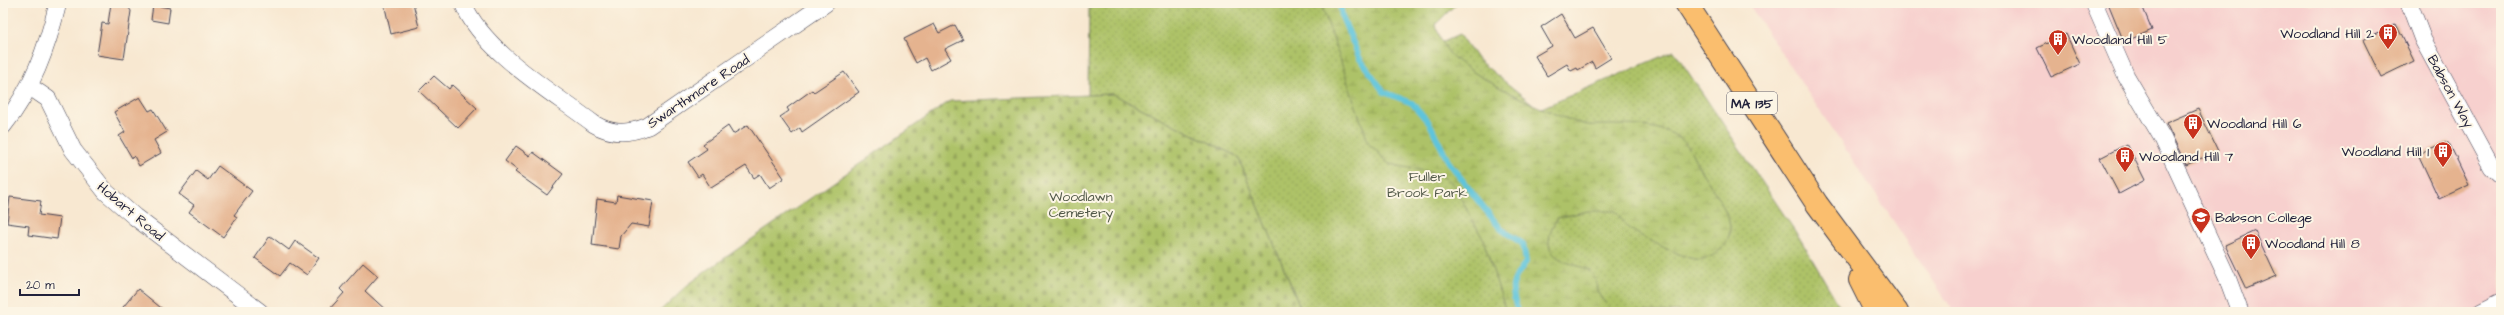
<svg xmlns="http://www.w3.org/2000/svg" width="2504" height="315" font-family="'Architects Daughter',sans-serif">
  <style>
    .built { fill: #f7d0ce }
    .grass { fill: url(#grass-dots); stroke: #687251 }
    .wetland { fill: url(#wetland-marsh); stroke: #687251 }
    .cemetery { fill: url(#cemetery-stones); stroke: #687251 }
    .lines { fill: none; stroke-linecap: round; stroke-linejoin: round }
    .stream { stroke: #5ec4db; stroke-width: 6 }
    .building { fill: #e5b38f }
    .minor-casing { stroke: #424052; stroke-width: 18 }
    .primary-casing { stroke: #424052; stroke-width: 24 }
    .minor { stroke: #fff; stroke-width: 17 }
    .primary { stroke: #fabe6e; stroke-width: 22 }
    .labels { text-anchor: middle; stroke-width: 4; stroke-linejoin: round; paint-order: stroke }
    .shield { fill: #fcf5e5; stroke: #63616e; stroke-width: 1 }
    .shield-label { font-size: 13px; font-weight: bold; fill: #22223b }
    .poi-label { font-size: 14px; fill: #22223b; stroke: #fcf5e5; text-anchor: start }
    .street-label { font-size: 14px; fill: #22223b; stroke: #fcf5e5 }
    .park-label { font-size: 14px; fill: #535a4a; stroke: #fcf5e5 }
  </style>
  <defs>
    <pattern id="grass-dots" width="8" height="8" patternUnits="userSpaceOnUse"><rect width="8" height="8" fill="#adc267"/><path d="M2 2h.1M6 6h.1" fill="none" stroke="#95a65a" stroke-width="1.8" stroke-linecap="round"/></pattern>
    <pattern id="wetland-marsh" width="20" height="14" patternUnits="userSpaceOnUse"><rect width="20" height="14" fill="#adc267"/><path d="M1 5h8M5 5V1M11 12h8M15 12V8" fill="none" stroke="#95a65a"/></pattern>
    <pattern id="cemetery-stones" width="16" height="16" patternUnits="userSpaceOnUse"><rect width="16" height="16" fill="#adc267"/><path d="M2 7V4a2 2 0 0 1 4 0v3zM10 15v-3a2 2 0 0 1 4 0v3z" fill="#95a65a"/></pattern>
  </defs>
  <rect width="100%" height="100%" fill="#fcf5e5"/>
  <filter id="ink" filterUnits="userSpaceOnUse"><feTurbulence type="fractalNoise" baseFrequency=".025" numOctaves="2"/><feDisplacementMap in="SourceGraphic" scale="8" xChannelSelector="R" yChannelSelector="G"/><feConvolveMatrix kernelMatrix="1 2 1 2 8 2 1 2 1" color-interpolation-filters="sRGB"/></filter>
  <filter id="wash" filterUnits="userSpaceOnUse"><feTurbulence type="fractalNoise" baseFrequency=".012" numOctaves="4" result="noise"/><feDisplacementMap in="SourceGraphic" scale="16" xChannelSelector="R" yChannelSelector="G"/><feGaussianBlur stdDeviation="0.9" result="paint"/><feColorMatrix in="noise" values="0 0 0 0 0 0 0 0 0 0 0 0 0 0 0 0 0 1.4 0 .05"/><feComposite in="paint" operator="in"/></filter>
  <g filter="url(#wash)">
    <rect width="100%" height="100%" fill="#f8e8d1"/>
    <!-- built -->
    <path class="built" d="M 1748,3 L 2501,3 L 2501,312 L 1954,312 Z"/>
    <!-- grass -->
    <path class="grass" d="M 1089,3 L 1380,3 L 1404,59 L 1460,34 L 1478,60 L 1539,109 L 1674,51 L 1799,237 L 1843,312 L 1302,312 L 1238,157 L 1113,94 L 1088,95 Z"/>
    <!-- wetland -->
    <path class="wetland" d="M 1321,3 L 1457,3 L 1436,24 C 1439,36 1442,44 1450,54 C 1467,74 1556,118 1583,124 C 1589,126 1597,125 1604,125 C 1627,125 1658,124 1678,137 C 1692,146 1694,161 1703,174 C 1711,187 1732,215 1730,231 C 1728,247 1711,262 1694,259 C 1682,257 1635,235 1627,226 C 1622,221 1619,216 1616,211 L 1588,211 L 1557,218 C 1537,254 1557,260 1588,269 L 1596,281 L 1600,297 L 1613,312 L 1506,312 L 1483,239 L 1453,184 L 1439,174 L 1389,164 L 1368,142 Z"/>
    <!-- cemetery -->
    <path class="cemetery" d="M 1113,94 L 1238,157 L 1302,312 L 659,312 L 685,287 L 709,269 L 950,101 Z"/>
    <g class="lines">
      <!-- stream -->
      <path class="stream" d="M 1340,3 L 1342,17 L 1360,59 L 1384,92 L 1412,103 L 1430,124 L 1448,161 L 1476,198 L 1501,229 L 1523,244 L 1526,262 C 1510,282 1510,288 1518,312"/>
    </g>
    <g id="blocks">
      <!-- building -->
      <path class="building" d="M 111,3 L 127,5 L 131,11 L 124,59 L 97,55 L 102,23 L 108,24 Z
        M 384,3 L 413,3 L 419,27 L 391,34 Z
        M 2108,3 L 2141,3 L 2152,30 L 2124,42 Z
        M 153,5 L 170,8 L 168,23 L 151,20 Z
        M 1561,14 L 1575,38 L 1593,28 L 1611,58 L 1595,68 L 1592,62 L 1578,70 L 1577,68 L 1571,71 L 1567,64 L 1547,76 L 1535,56 L 1552,46 L 1541,27 Z
        M 934,24 L 939,33 L 955,25 L 963,40 L 945,49 L 951,59 L 931,70 L 925,58 L 916,63 L 904,39 Z
        M 2396,24 L 2414,61 L 2381,77 L 2363,40 Z
        M 2066,34 L 2080,64 L 2051,77 L 2037,48 Z
        M 844,72 L 859,92 L 802,132 L 800,128 L 792,134 L 780,117 L 789,111 L 787,108 L 812,90 L 814,92 Z
        M 434,76 L 449,89 L 452,85 L 477,108 L 458,128 L 419,91 Z
        M 140,97 L 149,111 L 153,109 L 167,132 L 154,140 L 161,153 L 139,166 L 134,156 L 132,158 L 119,136 L 125,132 L 114,112 Z
        M 2198,109 L 2218,151 L 2186,165 L 2166,123 Z
        M 748,125 L 784,178 L 769,188 L 760,174 L 754,178 L 746,166 L 711,188 L 702,174 L 698,177 L 688,162 L 707,149 L 703,144 L 728,126 L 733,134 Z
        M 2448,141 L 2469,185 L 2439,199 L 2418,154 Z
        M 2127,144 L 2145,180 L 2119,194 L 2100,158 Z
        M 516,146 L 530,156 L 533,152 L 563,174 L 547,195 L 515,172 L 517,170 L 505,161 Z
        M 218,166 L 252,191 L 234,215 L 237,217 L 223,237 L 189,212 L 194,205 L 179,194 L 196,171 L 208,180 Z
        M 617,195 L 653,201 L 649,227 L 631,224 L 621,236 L 619,249 L 592,245 L 597,199 L 616,202 Z
        M 10,197 L 41,201 L 39,215 L 60,218 L 57,239 L 28,235 L 29,226 L 7,223 Z
        M 2255,231 L 2276,276 L 2246,289 L 2225,245 Z
        M 270,236 L 289,250 L 295,241 L 319,258 L 307,275 L 290,263 L 280,276 L 255,258 Z
        M 363,263 L 378,276 L 365,291 L 388,312 L 327,312 L 344,293 L 340,289 Z
        M 138,289 L 166,312 L 119,312 Z"/>
    </g>
  </g>
  <g filter="url(#ink)">
    <use href="#blocks" fill-opacity="0" stroke="#424052" stroke-width="1"/>
    <g class="lines">
      <defs>
        <path id="minor" d="M 463,3 C 483,52 552,92 594,124 C 612,135 629,134 648,126 L 826,3
          M 2094,3 L 2126,76 L 2163,139 L 2227,277 L 2240,312
          M 2409,3 L 2423,40 L 2492,167 L 2501,175
          M 29,86 L 48,99 L 73,150 L 106,192 L 135,217 L 260,312
          M 3,126 C 32,90 47,48 58,3
          M 2481,312 L 2501,302"/>
        <path id="primary" d="M 1686,3 L 1817,204 L 1897,312
          M 1860,280 L 1876,312"/>
      </defs>
      <!-- minor casing -->
      <use href="#minor" class="minor-casing"/>
      <!-- primary casing -->
      <use href="#primary" class="primary-casing"/>
      <!-- minor -->
      <use href="#minor" class="minor"/>
      <!-- primary -->
      <use href="#primary" class="primary"/>
    </g>
  </g>
  <!-- icons -->
  <defs>
    <symbol id="building-pin" viewBox="-11 -11 22 30"><path d="M0 17L-7.5 6A9.5 9.5 0 1 1 7.5 6Z" fill="#c8321e" stroke="#fcf5e5"/><path d="M-4-6H4V6H1V3H-1V6H-4ZM-2.5-4.3h1.7v1.8h-1.7ZM.8-4.3h1.7v1.8H.8ZM-2.5-1h1.7V.8h-1.7ZM.8-1h1.7V.8H.8Z" fill="#fff"/></symbol>
    <symbol id="university-pin" viewBox="-11 -11 22 30"><path d="M0 17L-7.5 6A9.5 9.5 0 1 1 7.5 6Z" fill="#c8321e" stroke="#fcf5e5"/><path d="M0-5L7-2L0 1L-7-2ZM-4 1L0 2.5L4 1V4Q0 6-4 4Z" fill="#fff"/></symbol>
  </defs>
  <g fill-rule="evenodd">
    <use href="#building-pin" x="2377" y="22" width="22" height="30"/>
    <use href="#building-pin" x="2047" y="28" width="22" height="30"/>
    <use href="#building-pin" x="2182" y="112" width="22" height="30"/>
    <use href="#building-pin" x="2432" y="140" width="22" height="30"/>
    <use href="#building-pin" x="2114" y="145" width="22" height="30"/>
    <use href="#university-pin" x="2190" y="206" width="22" height="30"/>
    <use href="#building-pin" x="2240" y="232" width="22" height="30"/>
  </g>
  <g class="labels">
    <!-- shield labels -->
    <rect class="shield" x="1727" y="92" width="50" height="22" rx="3"/>
    <g class="shield-label">
      <text x="1752" y="108">MA 135</text>
    </g>
    <!-- poi labels -->
    <g class="poi-label">
      <text x="2374" y="38" text-anchor="end">Woodland Hill 2</text>
      <text x="2072" y="44">Woodland Hill 5</text>
      <text x="2207" y="128">Woodland Hill 6</text>
      <text x="2429" y="156" text-anchor="end">Woodland Hill 1</text>
      <text x="2139" y="161">Woodland Hill 7</text>
      <text x="2215" y="222">Babson College</text>
      <text x="2265" y="248">Woodland Hill 8</text>
    </g>
    <!-- street labels -->
    <g class="street-label">
      <text transform="translate(698 91) rotate(-34)" y="5">Swarthmore Road</text>
      <text transform="translate(2451 91) rotate(61)" y="5">Babson Way</text>
      <text transform="translate(131 211) rotate(40)" y="5">Hobart Road</text>
    </g>
    <!-- park labels -->
    <g class="park-label">
      <text x="1427" y="181">Fuller<tspan x="1427" dy="16">Brook Park</tspan></text>
      <text x="1081" y="201">Woodlawn<tspan x="1081" dy="16">Cemetery</tspan></text>
    </g>
  </g>
  <!-- margin -->
  <rect width="2504" height="315" fill="none" stroke="#fcf5e5" stroke-width="16"/>
  <!-- scale -->
  <path d="M20 289v6h59v-6" fill="none" stroke="#22223b" stroke-width="2"/>
  <text x="26" y="289" font-size="12" fill="#22223b" stroke="#fcf5e5" stroke-width="3" paint-order="stroke">20 m</text>
</svg>
